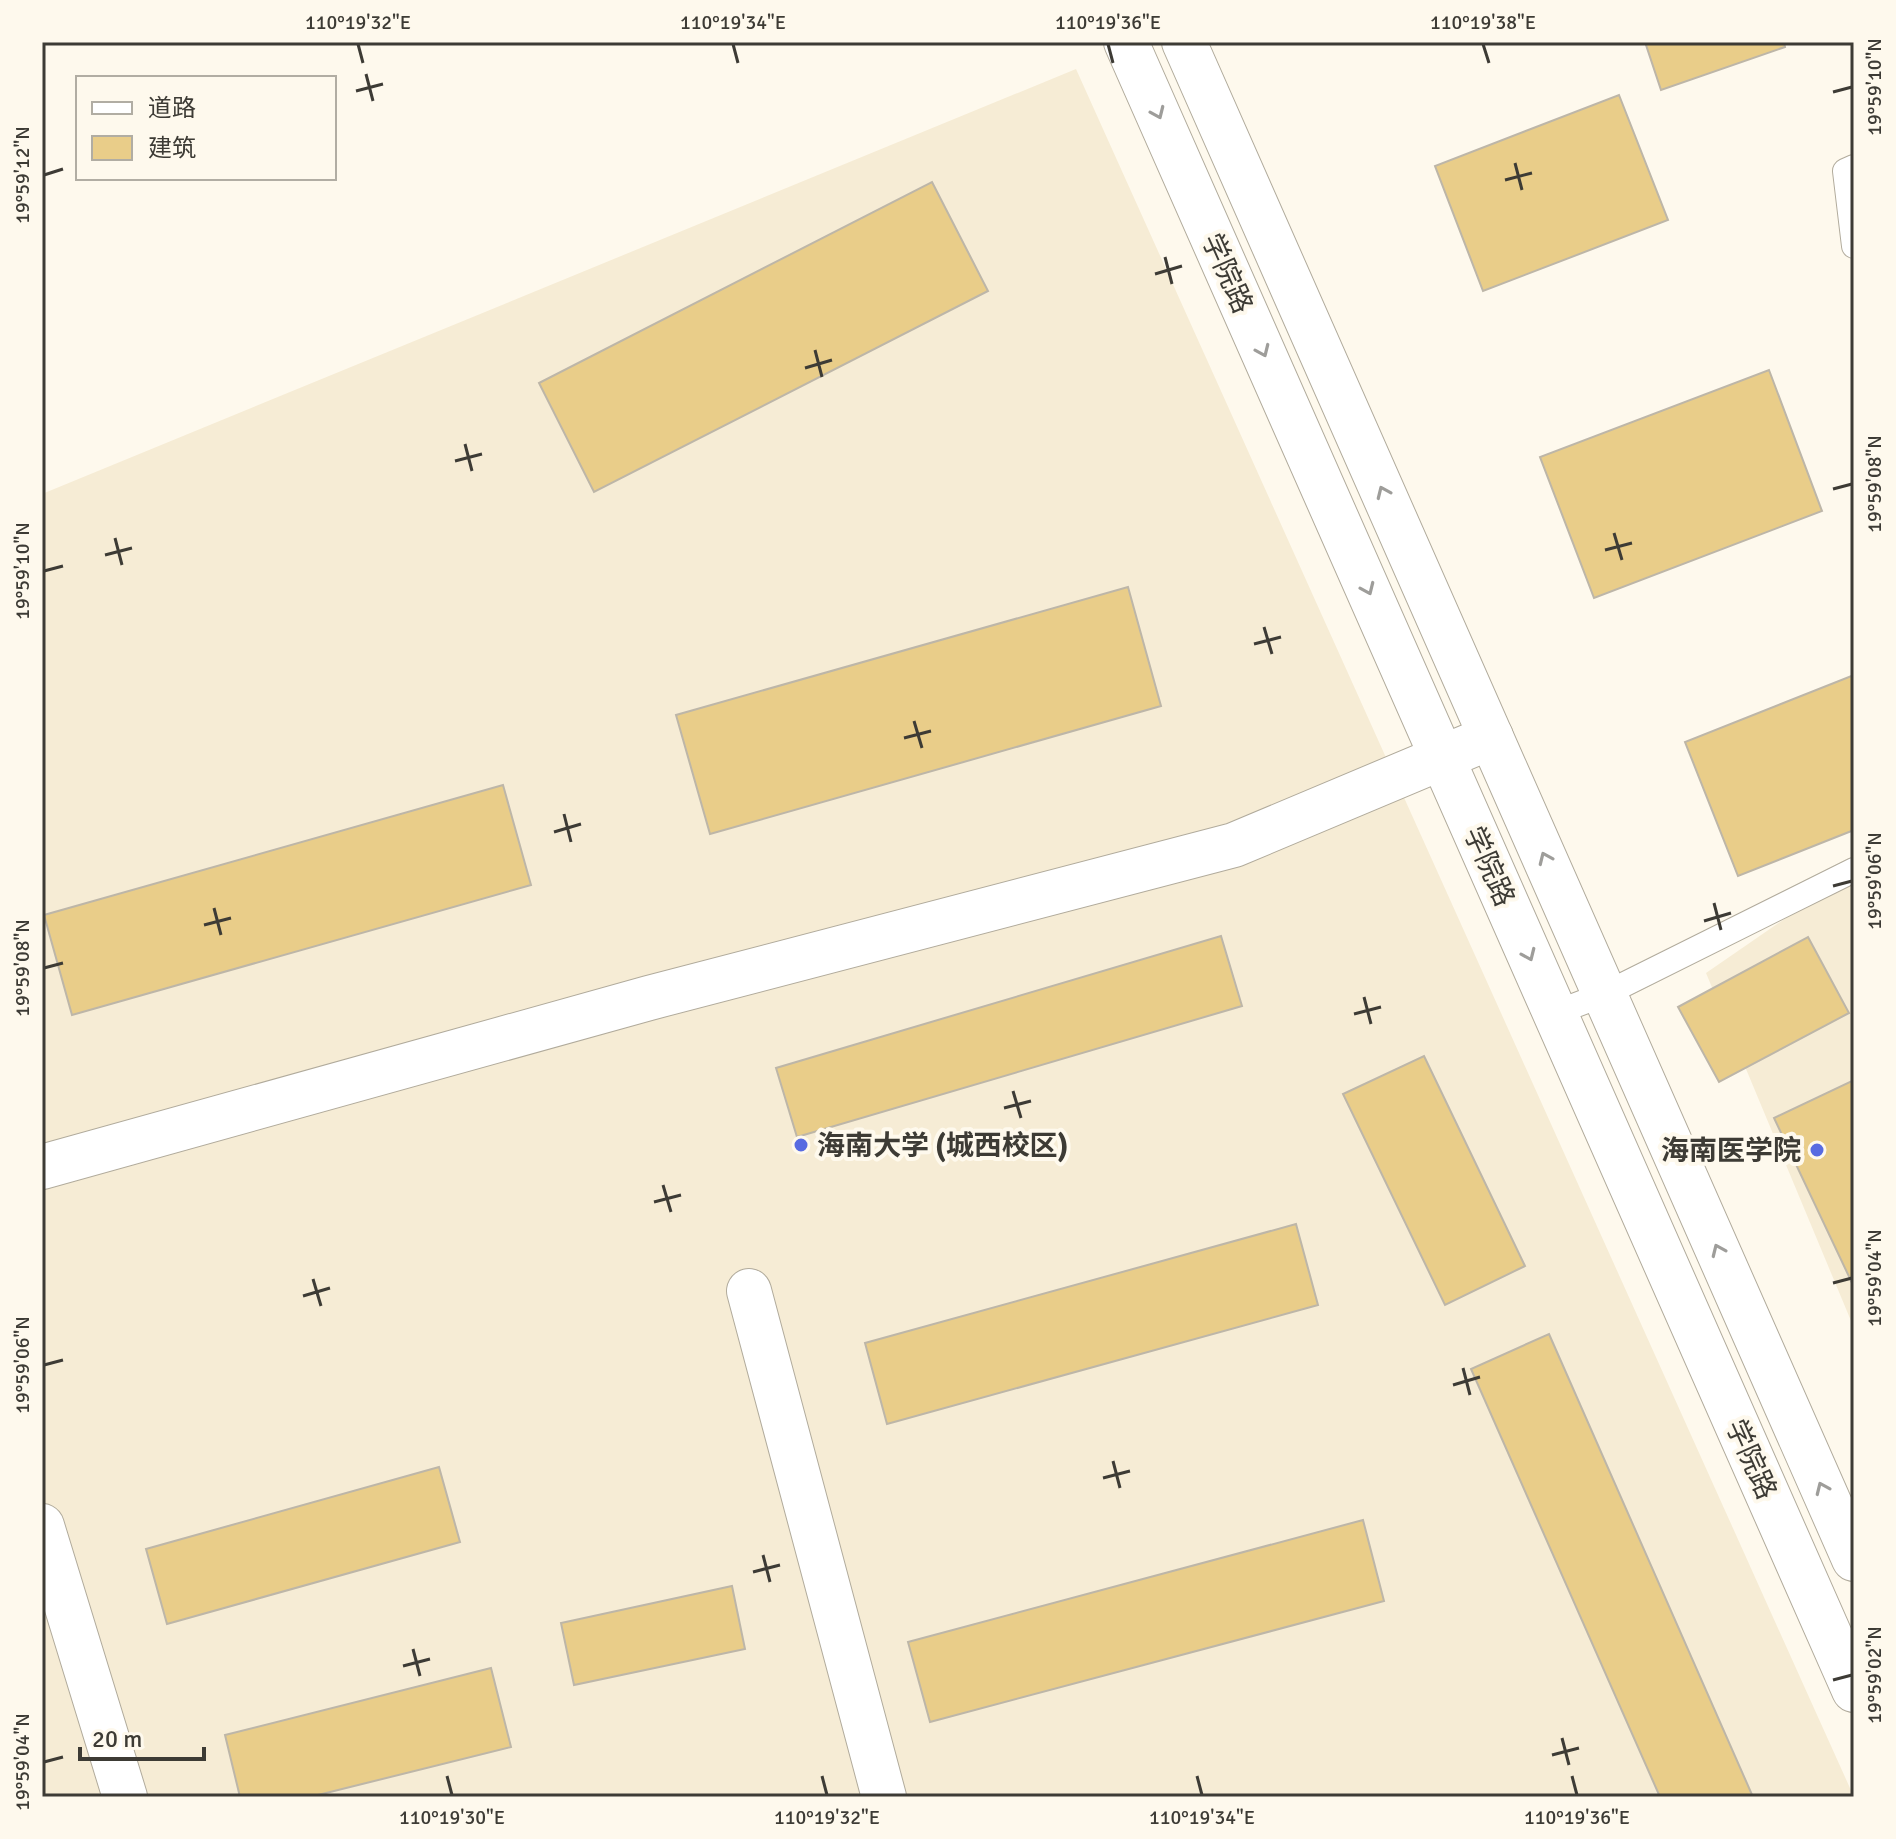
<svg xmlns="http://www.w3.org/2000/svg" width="1896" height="1839" font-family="Signika,'Noto Sans SC',sans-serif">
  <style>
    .built { fill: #f6ecd5 }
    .building { fill: #e9cd89; stroke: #bdb6a8; stroke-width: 2 }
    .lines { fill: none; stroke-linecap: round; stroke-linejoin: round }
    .lane-casing { stroke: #b1ab9c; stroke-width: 26 }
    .street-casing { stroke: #b1ab9c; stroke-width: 46 }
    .secondary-casing { stroke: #b1ab9c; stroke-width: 46 }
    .lane { stroke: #fff; stroke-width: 24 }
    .street { stroke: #fff; stroke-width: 44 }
    .secondary { stroke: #fff; stroke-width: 44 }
    .oneway { stroke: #9e9d9a }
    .ticks { fill: none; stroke: #3d3b35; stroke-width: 3 }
    .poi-dot { fill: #586be1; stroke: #fef9ed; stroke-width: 3 }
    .labels { text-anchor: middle; stroke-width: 8; stroke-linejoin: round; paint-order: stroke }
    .street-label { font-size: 28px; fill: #3d3b35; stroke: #fef9ed }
    .poi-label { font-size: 28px; font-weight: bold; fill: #3d3b35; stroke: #fef9ed; text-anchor: start }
    .neatline { fill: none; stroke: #3d3b35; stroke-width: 3 }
    .ticks-label { font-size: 20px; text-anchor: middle; fill: #3d3b35 }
  </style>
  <rect width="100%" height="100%" fill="#fef9ed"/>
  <!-- built -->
  <path class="built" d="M 1076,69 L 1854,1797 L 42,1797 L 42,494 Z
    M 1854,871 L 1854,1328 L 1706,973 Z"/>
  <!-- building -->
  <path class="building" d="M 1645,42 L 1784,42 L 1785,47 L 1661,90 Z
    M 1619,95 L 1668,220 L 1483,291 L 1435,166 Z
    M 932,182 L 988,291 L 594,492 L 539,383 Z
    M 1769,370 L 1822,511 L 1594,598 L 1540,457 Z
    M 1128,587 L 1161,706 L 710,834 L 676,715 Z
    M 1854,675 L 1854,830 L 1738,876 L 1685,742 Z
    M 503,785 L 531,885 L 72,1015 L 44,915 Z
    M 1221,936 L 1242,1006 L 797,1137 L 776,1068 Z
    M 1808,937 L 1849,1013 L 1719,1082 L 1678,1007 Z
    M 1424,1056 L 1525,1266 L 1445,1305 L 1343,1094 Z
    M 1854,1080 L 1854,1284 L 1853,1285 L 1774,1118 Z
    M 1296,1224 L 1318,1305 L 887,1424 L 865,1343 Z
    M 1549,1334 L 1753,1797 L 1660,1797 L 1471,1369 Z
    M 439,1467 L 460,1542 L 167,1624 L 146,1549 Z
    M 1363,1520 L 1384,1601 L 930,1722 L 908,1642 Z
    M 732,1586 L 745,1649 L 574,1685 L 561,1623 Z
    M 491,1668 L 511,1747 L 310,1797 L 240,1797 L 225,1735 Z"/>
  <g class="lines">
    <defs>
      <path id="lane" d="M 1854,167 L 1845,171 L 1854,246
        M 1555,1013 L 1605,994 L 1854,870"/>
      <path id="street" d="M 42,1167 L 649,998 L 1234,845 L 1491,737
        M 749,1291 L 884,1797
        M 42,1526 L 125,1797"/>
      <path id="secondary" d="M 1126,42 L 1854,1690
        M 1184,42 L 1854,1559"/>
    </defs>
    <!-- lane casing -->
    <use href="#lane" class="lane-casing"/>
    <!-- street casing -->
    <use href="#street" class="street-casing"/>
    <!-- secondary casing -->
    <use href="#secondary" class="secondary-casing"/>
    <!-- lane -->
    <use href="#lane" class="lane"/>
    <!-- street -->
    <use href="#street" class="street"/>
    <!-- secondary -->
    <use href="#secondary" class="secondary"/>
  </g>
  <!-- one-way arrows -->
  <defs><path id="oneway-chevron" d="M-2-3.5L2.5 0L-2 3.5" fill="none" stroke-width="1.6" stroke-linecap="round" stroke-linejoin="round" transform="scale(2)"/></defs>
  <g class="oneway">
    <use href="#oneway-chevron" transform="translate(1158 113) rotate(66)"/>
    <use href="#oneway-chevron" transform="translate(1263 351) rotate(66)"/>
    <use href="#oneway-chevron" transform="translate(1383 492) rotate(-114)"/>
    <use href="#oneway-chevron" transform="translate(1368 589) rotate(66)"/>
    <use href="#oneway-chevron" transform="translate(1545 858) rotate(-114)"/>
    <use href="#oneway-chevron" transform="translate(1529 955) rotate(66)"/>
    <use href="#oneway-chevron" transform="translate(1718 1250) rotate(-114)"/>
    <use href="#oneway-chevron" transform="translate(1822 1488) rotate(-114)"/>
  </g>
  <!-- ticks -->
  <path class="ticks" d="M 358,44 L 363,63M 733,44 L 738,63M 1108,44 L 1113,63M 1483,44 L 1489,63M 366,74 L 373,101M 356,91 L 383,84M 1833,92 L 1852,87M 1515,163 L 1522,190M 44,175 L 63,169M 1505,180 L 1532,173M 1165,257 L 1172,284M 1155,274 L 1182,266M 815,350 L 822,377M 805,368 L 832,360M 465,444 L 472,471M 455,461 L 482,454M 1833,489 L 1852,484M 1614,533 L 1622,560M 115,538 L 122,565M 1605,550 L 1632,543M 105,555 L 132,548M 44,571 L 63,566M 1264,627 L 1272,654M 1254,644 L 1281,637M 914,721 L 922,748M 904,738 L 931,731M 564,814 L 571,842M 554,832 L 581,824M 1833,886 L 1852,881M 1714,903 L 1721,930M 214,908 L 221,935M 1704,921 L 1731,913M 204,925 L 231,918M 44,968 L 63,963M 1364,997 L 1371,1024M 1354,1014 L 1381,1007M 1013,1091 L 1021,1118M 1004,1108 L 1031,1101M 663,1185 L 671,1212M 654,1202 L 681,1195M 313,1279 L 321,1306M 1833,1283 L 1852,1278M 303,1296 L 330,1288M 44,1365 L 63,1360M 1463,1368 L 1470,1395M 1453,1385 L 1480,1377M 1113,1461 L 1120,1488M 1103,1478 L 1130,1471M 763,1555 L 770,1582M 753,1572 L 780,1565M 413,1649 L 420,1676M 403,1666 L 430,1659M 1833,1680 L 1852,1675M 1562,1738 L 1569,1765M 1552,1755 L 1579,1748M 44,1762 L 63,1757M 447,1776 L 452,1795M 822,1776 L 827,1795M 1197,1776 L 1202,1795M 1572,1776 L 1577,1795"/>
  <!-- markers -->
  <g class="poi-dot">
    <circle cx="801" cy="1145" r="8"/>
    <circle cx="1817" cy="1150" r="8"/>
  </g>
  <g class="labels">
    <!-- street labels -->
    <g class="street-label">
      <text transform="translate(1228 273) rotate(66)" y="10">学院路</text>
      <text transform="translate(1490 866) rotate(66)" y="10">学院路</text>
      <text transform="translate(1752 1459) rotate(66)" y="10">学院路</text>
    </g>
    <!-- poi labels -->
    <g class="poi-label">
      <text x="817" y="1155">海南大学 (城西校区)</text>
      <text x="1801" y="1160" text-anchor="end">海南医学院</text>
    </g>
  </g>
  <!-- border -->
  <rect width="1896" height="1839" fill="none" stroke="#fef9ed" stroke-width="88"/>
  <!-- legend -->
  <rect x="76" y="76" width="260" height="104" fill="#fef9ed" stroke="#b1ada3" stroke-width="2"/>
  <rect x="92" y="102" width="40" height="12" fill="#ffffff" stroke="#b1ada3" stroke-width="2"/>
  <text x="148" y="116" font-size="24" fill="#3d3b35">道路</text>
  <rect x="92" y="136" width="40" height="24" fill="#e9cd89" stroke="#b1ada3" stroke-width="2"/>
  <text x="148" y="156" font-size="24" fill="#3d3b35">建筑</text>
  <!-- scale -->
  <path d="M80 1747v12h124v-12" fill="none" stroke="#3d3b35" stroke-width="4"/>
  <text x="92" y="1747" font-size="24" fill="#3d3b35" stroke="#fef9ed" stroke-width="6" paint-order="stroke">20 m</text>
  <rect x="44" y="44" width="1808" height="1751" class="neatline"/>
  <g class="ticks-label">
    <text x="358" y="29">110°19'32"E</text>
    <text x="733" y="29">110°19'34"E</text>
    <text x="1108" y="29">110°19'36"E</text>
    <text x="1483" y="29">110°19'38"E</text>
    <text transform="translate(1874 87) rotate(-90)" y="7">19°59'10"N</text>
    <text transform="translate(22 175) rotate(-90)" y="7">19°59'12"N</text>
    <text transform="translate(1874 484) rotate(-90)" y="7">19°59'08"N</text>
    <text transform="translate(22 571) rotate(-90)" y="7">19°59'10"N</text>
    <text transform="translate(1874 881) rotate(-90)" y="7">19°59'06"N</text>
    <text transform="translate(22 968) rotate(-90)" y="7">19°59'08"N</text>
    <text transform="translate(1874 1278) rotate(-90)" y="7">19°59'04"N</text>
    <text transform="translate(22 1365) rotate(-90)" y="7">19°59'06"N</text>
    <text transform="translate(1874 1675) rotate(-90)" y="7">19°59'02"N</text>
    <text transform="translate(22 1762) rotate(-90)" y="7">19°59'04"N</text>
    <text x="452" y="1824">110°19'30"E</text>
    <text x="827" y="1824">110°19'32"E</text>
    <text x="1202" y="1824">110°19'34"E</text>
    <text x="1577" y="1824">110°19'36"E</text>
  </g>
</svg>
